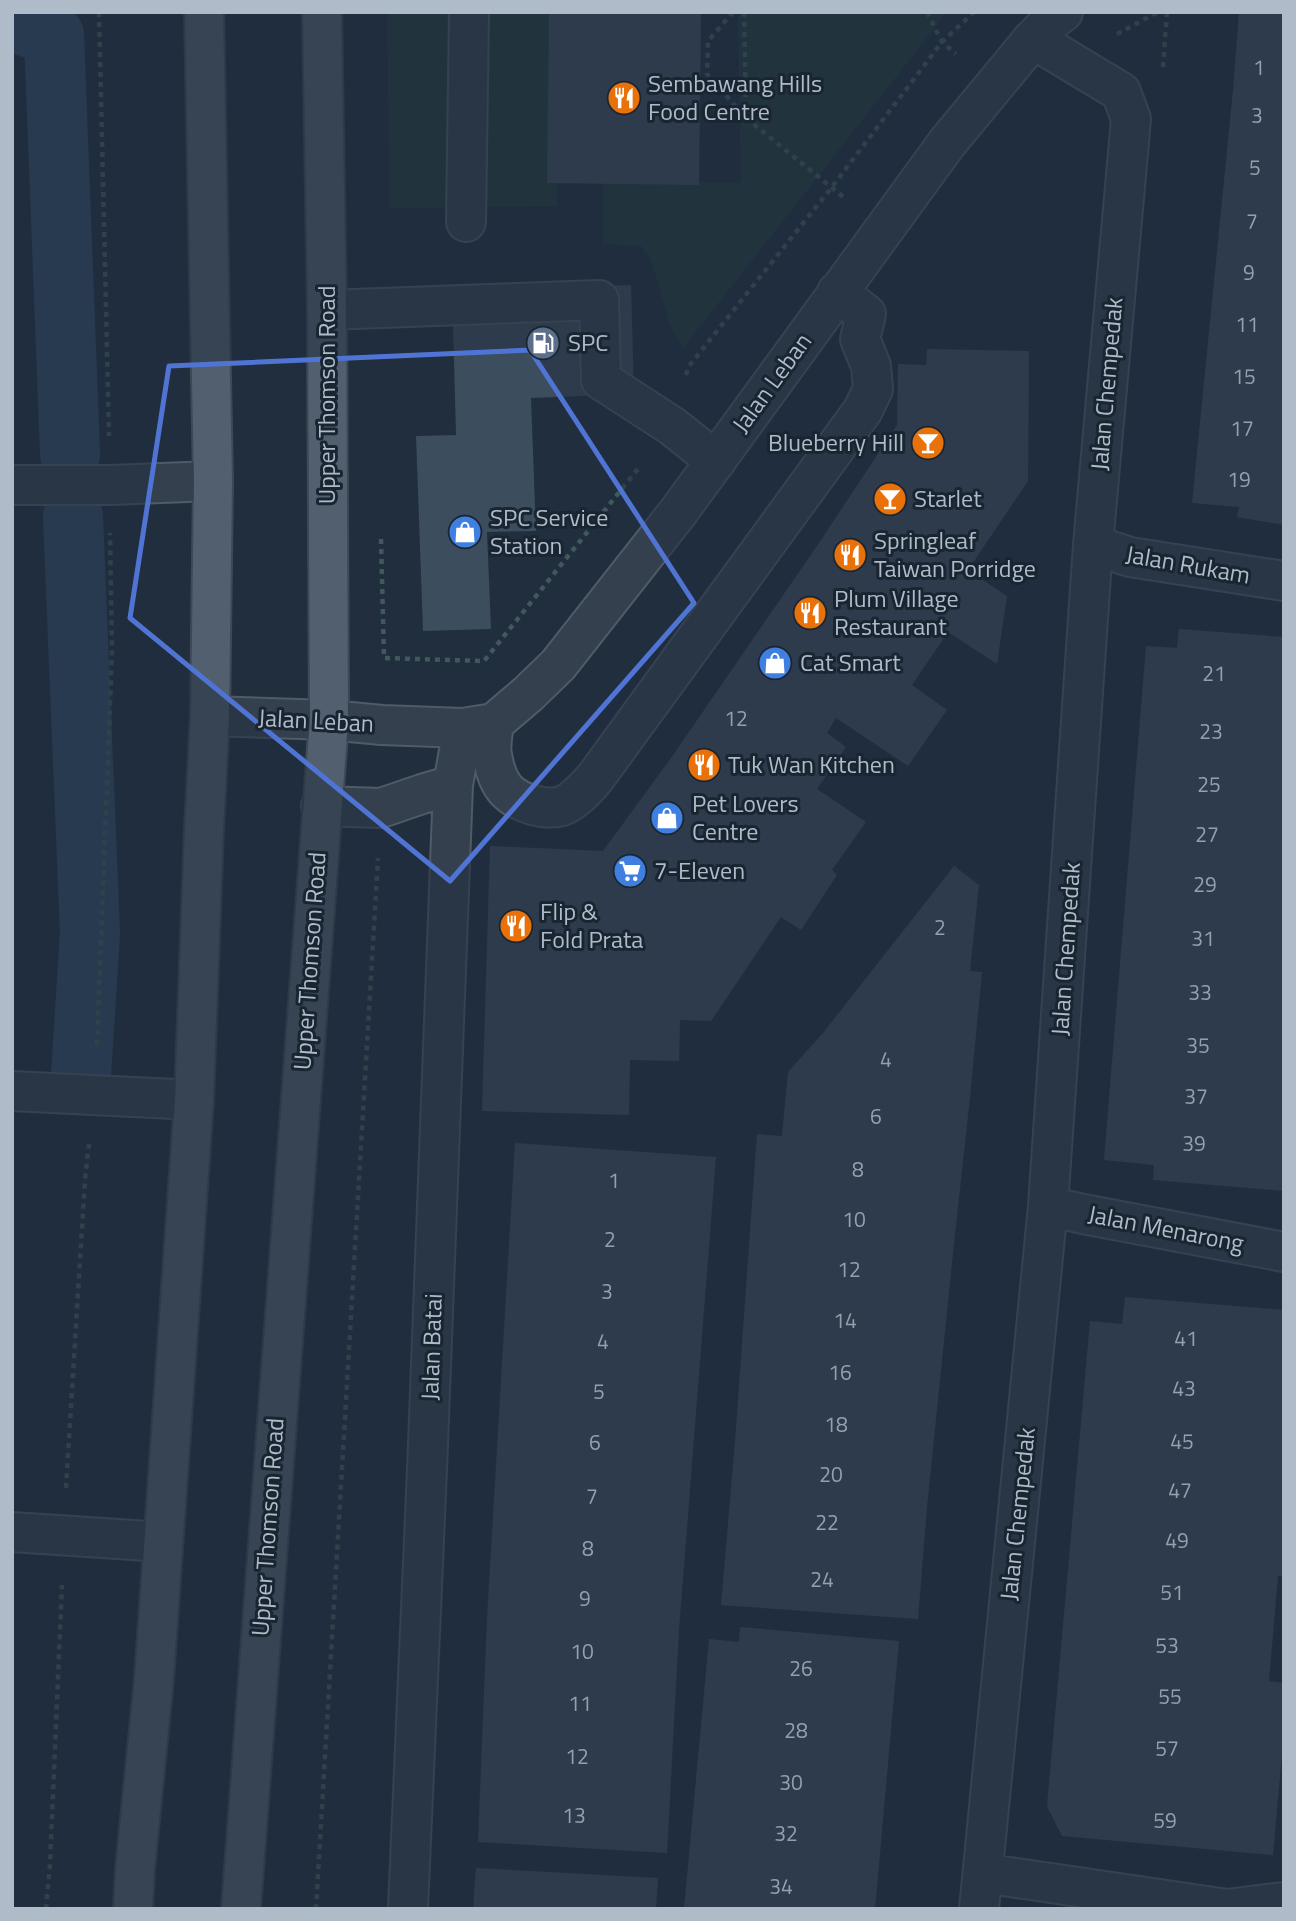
<svg xmlns="http://www.w3.org/2000/svg" width="1296" height="1921" font-family="'Titillium Web',sans-serif">
  <style>
    .green { fill: #223d3f }
    .lines { fill: none; stroke-linecap: round; stroke-linejoin: round }
    .canal { stroke: #324b67; stroke-width: 60 }
    .building { fill: #3c4d5d }
    .minor-casing { stroke: #505b68; stroke-width: 42 }
    .major-casing { stroke: #3e4956; stroke-width: 42 }
    .path { stroke: #405a5c; stroke-width: 4.5; stroke-dasharray: 5 5; stroke-linecap: butt }
    .minor { stroke: #34404e; stroke-width: 38 }
    .major { stroke: #525f6e; stroke-width: 38 }
    .marked { fill: none; stroke: #5074d3; stroke-width: 5; stroke-linejoin: round }
    .labels { text-anchor: middle; stroke-width: 6; stroke-linejoin: round; paint-order: stroke }
    .number-label { font-size: 21px; fill: #93a0ae }
    .poi-label { font-size: 24px; fill: #b0bbc9; stroke: #1a2532; text-anchor: start }
    .street-label { font-size: 24px; fill: #b0bbc9; stroke: #1a2532 }
  </style>
  <rect width="100%" height="100%" fill="#202e3e"/>
  <!-- green -->
  <path class="green" d="M 387,12 L 554,12 L 557,206 L 390,208 Z
    M 738,12 L 947,12 L 683,348 L 670,325 L 651,259 L 641,246 L 603,244 L 603,181 L 741,183 Z"/>
  <g class="lines">
    <!-- canal -->
    <path class="canal" d="M 12,22 L 54,35 L 70,454
      M 73,517 L 90,933 L 81,1075"/>
  </g>
  <!-- building -->
  <path class="building" d="M 549,12 L 701,12 L 699,185 L 547,183 Z
    M 1239,12 L 1284,12 L 1284,525 L 1237,517 L 1239,507 L 1192,503 L 1233,90 Z
    M 631,285 L 634,394 L 531,398 L 536,531 L 487,532 L 491,629 L 423,631 L 416,436 L 456,435 L 452,291 Z
    M 927,349 L 1029,351 L 1028,481 L 968,570 L 1007,596 L 997,664 L 948,632 L 912,685 L 947,710 L 908,766 L 836,718 L 827,733 L 846,747 L 817,789 L 866,822 L 832,870 L 837,875 L 801,930 L 781,917 L 711,1021 L 680,1020 L 679,1061 L 630,1060 L 629,1115 L 482,1111 L 490,846 L 603,851 L 671,758 L 817,546 L 897,425 L 898,364 L 926,365 Z
    M 1179,629 L 1284,637 L 1284,1191 L 1153,1180 L 1154,1165 L 1104,1160 L 1146,646 L 1177,648 Z
    M 954,866 L 979,885 L 970,971 L 982,972 L 970,1097 L 953,1253 L 927,1507 L 918,1619 L 721,1605 L 735,1442 L 757,1134 L 782,1136 L 788,1072 L 823,1033 Z
    M 515,1143 L 716,1157 L 679,1630 L 667,1853 L 478,1842 L 487,1618 Z
    M 1125,1297 L 1284,1310 L 1284,1576 L 1278,1576 L 1269,1681 L 1284,1683 L 1284,1731 L 1273,1855 L 1062,1836 L 1047,1806 L 1090,1321 L 1122,1324 Z
    M 740,1627 L 899,1641 L 875,1909 L 684,1909 L 709,1639 L 739,1642 Z
    M 476,1868 L 658,1878 L 656,1909 L 473,1909 Z"/>
  <g class="lines">
    <defs>
      <path id="minor" d="M 466,222 L 469,12
        M 327,310 L 599,300 L 601,380 L 672,426 L 716,461
        M 12,485 L 110,485 L 213,481
        M 1093,545 L 1130,557 L 1284,581
        M 210,716 L 329,720 L 382,725 L 463,728 L 494,723 L 528,694 L 558,665 L 679,511 L 947,143 L 1033,39 L 1051,21 L 1063,12
        M 494,723 C 493,733 490,745 492,755 C 494,767 498,781 506,790 C 518,803 545,811 562,806 C 575,801 586,788 595,778 L 863,410 L 873,389 L 871,366 L 860,339 L 866,314 L 837,292
        M 321,806 L 381,808 L 422,794 L 453,785
        M 12,1091 L 194,1100
        M 1048,1206 L 1083,1214 L 1284,1252
        M 12,1532 L 163,1542
        M 983,1873 L 1227,1909 L 1284,1902
        M 408,1909 L 427,1470 L 453,785 L 463,728
        M 979,1909 L 1048,1206 L 1093,545 L 1131,119 L 1121,92 L 1033,39"/>
      <path id="major" d="M 133,1909 L 135,1869 L 154,1679 L 194,1100 L 204,829 L 210,716 L 213,481 L 204,12
        M 241,1909 L 329,720 L 327,310 L 322,12"/>
    </defs>
    <!-- minor casing -->
    <use href="#minor" class="minor-casing"/>
    <!-- major casing -->
    <use href="#major" class="major-casing"/>
    <!-- path -->
    <path class="path" d="M 99,12 L 109,436
      M 733,12 L 708,41 L 707,74 L 746,118 L 847,200
      M 744,12 L 746,116
      M 927,12 L 942,42 L 956,54
      M 1117,34 L 1158,12
      M 1163,67 L 1167,12
      M 686,375 L 689,366 L 832,187 L 942,42 L 974,12
      M 381,539 L 384,658 L 484,661 L 641,465
      M 97,1045 L 112,651 L 110,533
      M 66,1488 L 85,1179 L 89,1144
      M 46,1909 L 50,1864 L 62,1585
      M 316,1909 L 378,858"/>
    <!-- minor -->
    <use href="#minor" class="minor"/>
    <!-- major -->
    <use href="#major" class="major"/>
  </g>
  <!-- marked area -->
  <path d="M0 0H1296V1921H0ZM 530,350 L 694,603 L 450,881 L 130,618 L 169,366 Z" fill="#202e3e" fill-opacity=".55" fill-rule="evenodd"/>
  <path class="marked" d="M 530,350 L 694,603 L 450,881 L 130,618 L 169,366 Z"/>
  <!-- icons -->
  <defs>
    <symbol id="restaurant-disc" viewBox="-11 -11 22 22"><circle r="9.5" fill="#e8710a" stroke="#1a2532"/><path d="M-5-6h1v4h1v-4h1v4h1v-4h1v5L-1.5 .5V6h-2V.5L-5-1ZM5-6V6H3V1.5H1.5Q1.5-4 5-6Z" fill="#fff"/></symbol>
    <symbol id="fuel-disc" viewBox="-11 -11 22 22"><circle r="9.5" fill="#5c6f8a" stroke="#1a2532"/><path d="M-5.5-6h7V0h2V4h1.3V-2.5L3-4.5l.8-.8L6-3V5H2.5V1h-1V6h-7ZM-4.2-4.7v3.2H.2V-4.7Z" fill="#fff"/></symbol>
    <symbol id="bar-disc" viewBox="-11 -11 22 22"><circle r="9.5" fill="#e8710a" stroke="#1a2532"/><path d="M-6-5H6L.8 .8V4.5H3.5V6h-7V4.5H-.8V.8Z" fill="#fff"/></symbol>
    <symbol id="shop-disc" viewBox="-11 -11 22 22"><circle r="9.5" fill="#3f7fe0" stroke="#1a2532"/><path d="M-5-2.5h2.3a2.7 3.5 0 0 1 5.4 0H5L5.5 6h-11ZM-1.5-2.5h3a1.5 2.3 0 0 0-3 0Z" fill="#fff"/></symbol>
    <symbol id="supermarket-disc" viewBox="-11 -11 22 22"><circle r="9.5" fill="#3f7fe0" stroke="#1a2532"/><path d="M-6-5.5h2.5l.6 2H6L4.5 2H-2.5L-4.4-4H-6ZM-1.5 3.2a1.3 1.3 0 1 0 .1 0ZM3 3.2a1.3 1.3 0 1 0 .1 0Z" fill="#fff"/></symbol>
  </defs>
  <g fill-rule="evenodd">
    <use href="#restaurant-disc" x="605" y="79" width="38" height="38"/>
    <use href="#fuel-disc" x="524" y="324" width="38" height="38"/>
    <use href="#bar-disc" x="909" y="424" width="38" height="38"/>
    <use href="#bar-disc" x="871" y="480" width="38" height="38"/>
    <use href="#shop-disc" x="446" y="513" width="38" height="38"/>
    <use href="#restaurant-disc" x="831" y="536" width="38" height="38"/>
    <use href="#restaurant-disc" x="791" y="594" width="38" height="38"/>
    <use href="#shop-disc" x="756" y="644" width="38" height="38"/>
    <use href="#restaurant-disc" x="685" y="746" width="38" height="38"/>
    <use href="#shop-disc" x="648" y="799" width="38" height="38"/>
    <use href="#supermarket-disc" x="611" y="852" width="38" height="38"/>
    <use href="#restaurant-disc" x="497" y="907" width="38" height="38"/>
  </g>
  <g class="labels">
    <!-- number labels -->
    <g class="number-label">
      <text x="1259" y="75">1</text>
      <text x="1257" y="123">3</text>
      <text x="1255" y="175">5</text>
      <text x="1252" y="229">7</text>
      <text x="1249" y="280">9</text>
      <text x="1247" y="332">11</text>
      <text x="1244" y="384">15</text>
      <text x="1242" y="436">17</text>
      <text x="1239" y="487">19</text>
      <text x="1214" y="681">21</text>
      <text x="736" y="726">12</text>
      <text x="1211" y="739">23</text>
      <text x="1209" y="792">25</text>
      <text x="1207" y="842">27</text>
      <text x="1205" y="892">29</text>
      <text x="940" y="935">2</text>
      <text x="1203" y="946">31</text>
      <text x="1200" y="1000">33</text>
      <text x="1198" y="1053">35</text>
      <text x="886" y="1067">4</text>
      <text x="1196" y="1104">37</text>
      <text x="876" y="1124">6</text>
      <text x="1194" y="1151">39</text>
      <text x="858" y="1177">8</text>
      <text x="614" y="1188">1</text>
      <text x="854" y="1227">10</text>
      <text x="610" y="1247">2</text>
      <text x="849" y="1277">12</text>
      <text x="607" y="1299">3</text>
      <text x="845" y="1328">14</text>
      <text x="1186" y="1346">41</text>
      <text x="603" y="1349">4</text>
      <text x="840" y="1380">16</text>
      <text x="1184" y="1396">43</text>
      <text x="599" y="1399">5</text>
      <text x="836" y="1432">18</text>
      <text x="1182" y="1449">45</text>
      <text x="595" y="1450">6</text>
      <text x="831" y="1482">20</text>
      <text x="1180" y="1498">47</text>
      <text x="592" y="1504">7</text>
      <text x="827" y="1530">22</text>
      <text x="1177" y="1548">49</text>
      <text x="588" y="1556">8</text>
      <text x="822" y="1587">24</text>
      <text x="1172" y="1600">51</text>
      <text x="585" y="1606">9</text>
      <text x="1167" y="1653">53</text>
      <text x="582" y="1659">10</text>
      <text x="801" y="1676">26</text>
      <text x="1170" y="1704">55</text>
      <text x="580" y="1711">11</text>
      <text x="796" y="1738">28</text>
      <text x="1167" y="1756">57</text>
      <text x="577" y="1764">12</text>
      <text x="791" y="1790">30</text>
      <text x="574" y="1823">13</text>
      <text x="1165" y="1828">59</text>
      <text x="786" y="1841">32</text>
      <text x="781" y="1894">34</text>
    </g>
    <!-- poi labels -->
    <g class="poi-label">
      <text x="648" y="92">Sembawang Hills<tspan x="648" dy="28">Food Centre</tspan></text>
      <text x="568" y="351">SPC</text>
      <text x="904" y="451" text-anchor="end">Blueberry Hill</text>
      <text x="914" y="507">Starlet</text>
      <text x="490" y="526">SPC Service<tspan x="490" dy="28">Station</tspan></text>
      <text x="874" y="549">Springleaf<tspan x="874" dy="28">Taiwan Porridge</tspan></text>
      <text x="834" y="607">Plum Village<tspan x="834" dy="28">Restaurant</tspan></text>
      <text x="800" y="671">Cat Smart</text>
      <text x="728" y="773">Tuk Wan Kitchen</text>
      <text x="692" y="812">Pet Lovers<tspan x="692" dy="28">Centre</tspan></text>
      <text x="654" y="879">7-Eleven</text>
      <text x="540" y="920">Flip &amp;<tspan x="540" dy="28">Fold Prata</tspan></text>
    </g>
    <!-- street labels -->
    <g class="street-label">
      <text transform="translate(772 383) rotate(-54)" y="8">Jalan Leban</text>
      <text transform="translate(1107 384) rotate(-85)" y="8">Jalan Chempedak</text>
      <text transform="translate(327 395) rotate(-90)" y="8">Upper Thomson Road</text>
      <text transform="translate(1188 565) rotate(10)" y="8">Jalan Rukam</text>
      <text transform="translate(316 721) rotate(3)" y="8">Jalan Leban</text>
      <text transform="translate(1066 949) rotate(-86)" y="8">Jalan Chempedak</text>
      <text transform="translate(310 961) rotate(-86)" y="8">Upper Thomson Road</text>
      <text transform="translate(1166 1229) rotate(11)" y="8">Jalan Menarong</text>
      <text transform="translate(432 1347) rotate(-88)" y="8">Jalan Batai</text>
      <text transform="translate(1018 1514) rotate(-84)" y="8">Jalan Chempedak</text>
      <text transform="translate(268 1527) rotate(-86)" y="8">Upper Thomson Road</text>
    </g>
  </g>
  <!-- border -->
  <rect width="1296" height="1921" fill="none" stroke="#b0bbc9" stroke-width="28"/>
</svg>
